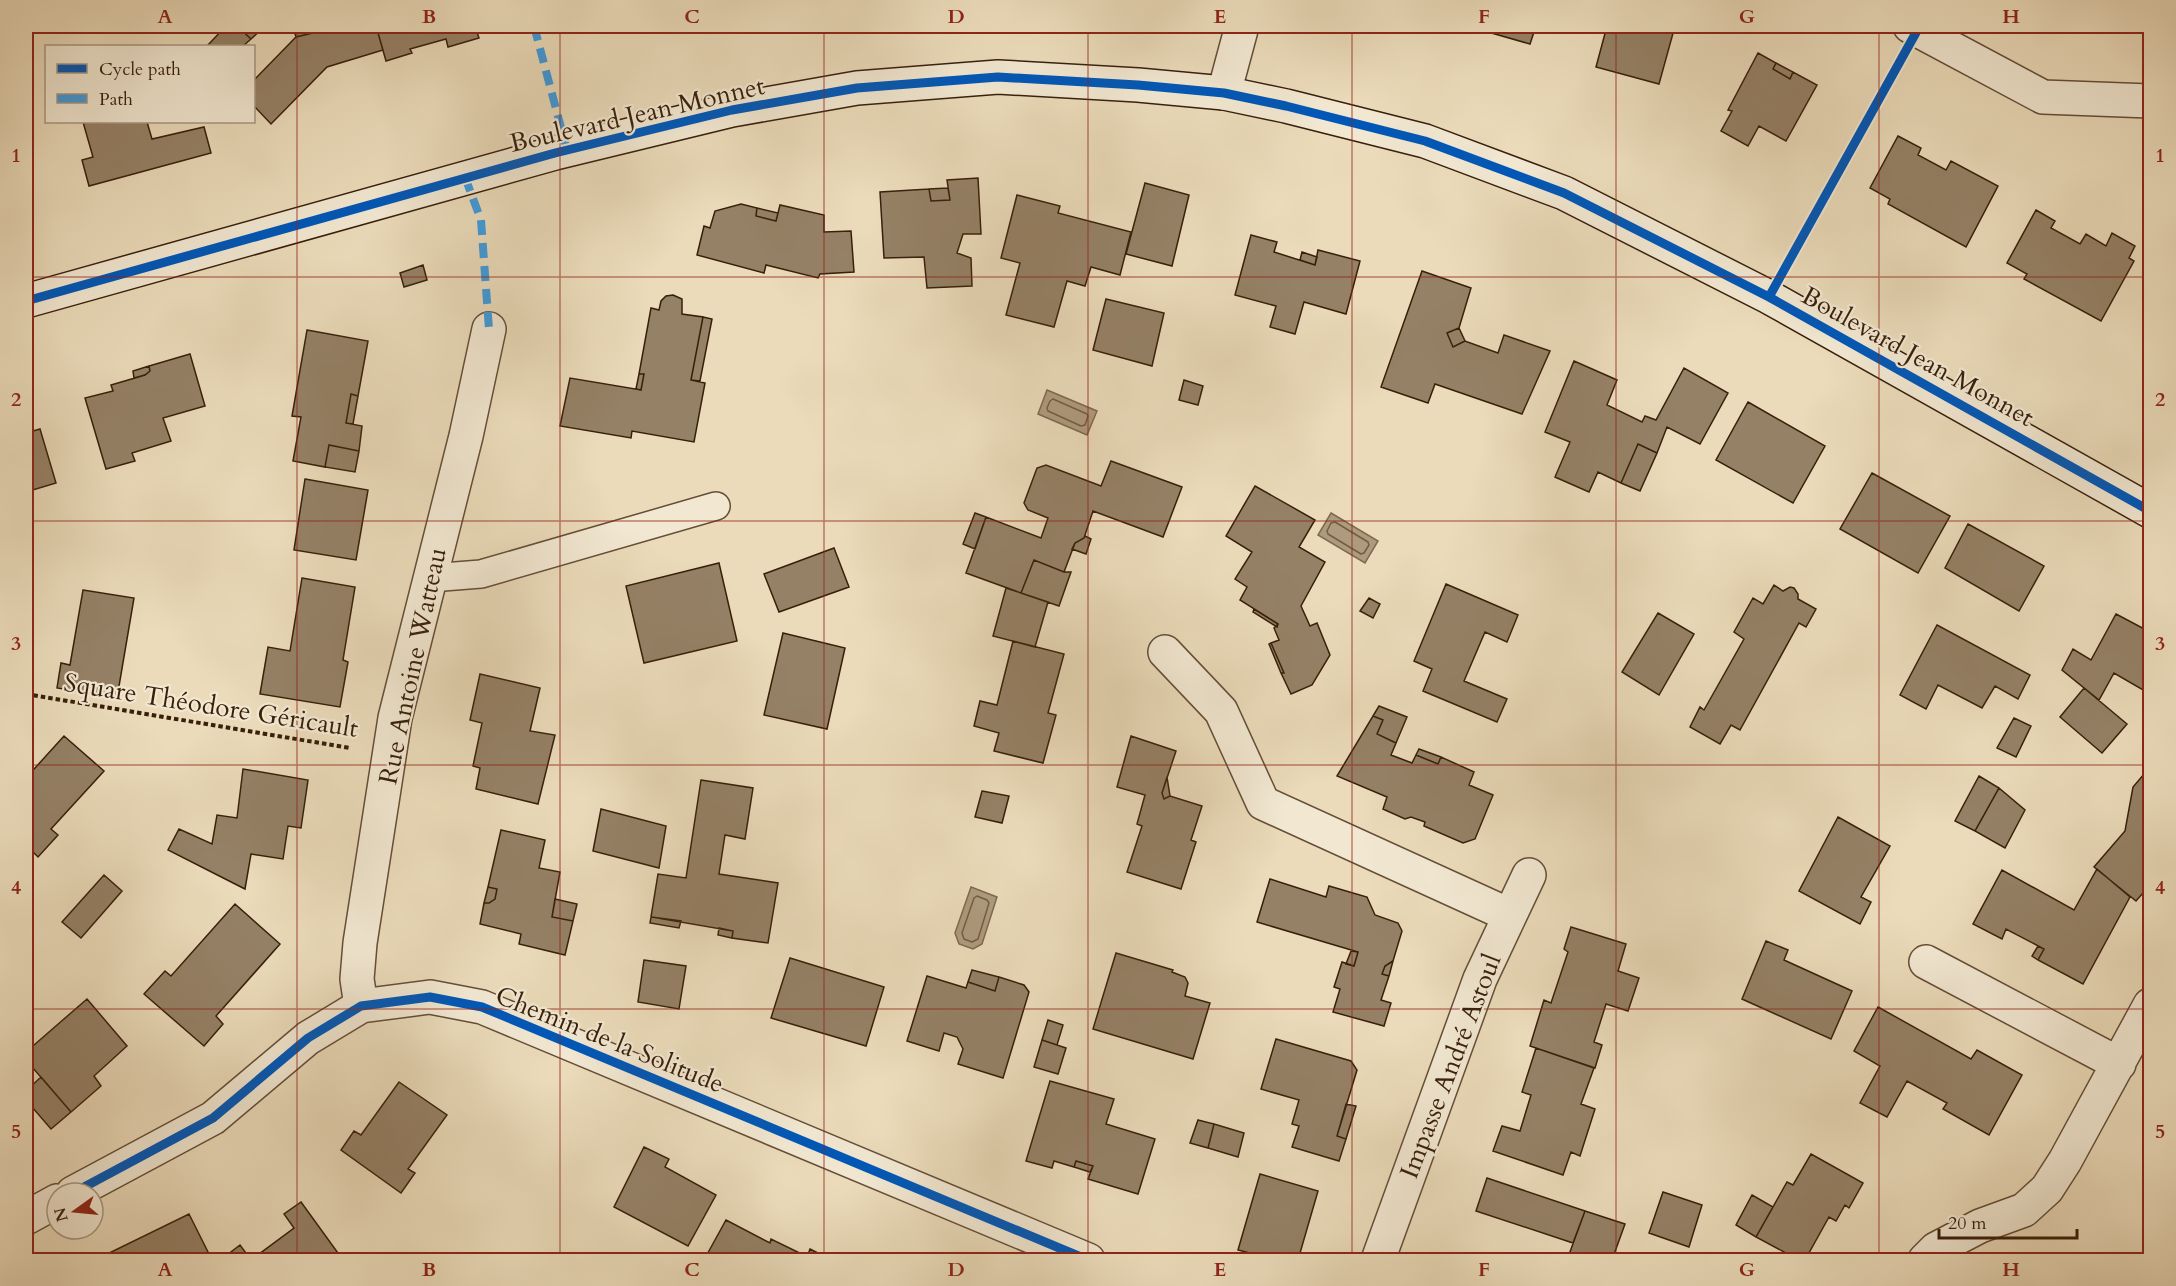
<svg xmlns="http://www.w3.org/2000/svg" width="2176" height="1286" font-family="Cardo,serif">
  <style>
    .water { fill: #ae9b7e; stroke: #7f6950; stroke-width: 1.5 }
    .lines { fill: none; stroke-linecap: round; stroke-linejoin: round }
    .shore { stroke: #735d44; stroke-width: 1.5 }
    .building { fill: #958166; stroke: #381f0b; stroke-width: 1.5 }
    .lane-casing { stroke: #654e37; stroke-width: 30 }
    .street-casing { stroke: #654e37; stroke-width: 36 }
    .secondary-casing { stroke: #381f0b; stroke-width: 36 }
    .path { stroke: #381f0b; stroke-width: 4; stroke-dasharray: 4.5 3; stroke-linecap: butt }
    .lane { stroke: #f2e8d2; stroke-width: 27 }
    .street { stroke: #f2e8d2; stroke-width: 33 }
    .secondary { stroke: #f2e8d2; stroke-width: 33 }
    .quiet { stroke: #3e9bde; stroke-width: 8; stroke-dasharray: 15 8; stroke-linecap: butt }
    .cycleway-casing { stroke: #f2e8d2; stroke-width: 13 }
    .cycleway { stroke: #0057b8; stroke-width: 9 }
    .grid { fill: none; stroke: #8f2418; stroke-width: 1.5; stroke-opacity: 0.55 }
    .labels { text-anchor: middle; stroke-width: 4.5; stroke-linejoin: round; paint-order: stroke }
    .street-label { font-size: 26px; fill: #381f0b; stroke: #f2e8d2 }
    .neatline { fill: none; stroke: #8f2418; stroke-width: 2 }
    .grid-label { font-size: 20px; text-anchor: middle; font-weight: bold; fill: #8f2418 }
  </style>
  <rect width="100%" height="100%" fill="#ebdbba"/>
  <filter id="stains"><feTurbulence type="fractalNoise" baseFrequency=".00333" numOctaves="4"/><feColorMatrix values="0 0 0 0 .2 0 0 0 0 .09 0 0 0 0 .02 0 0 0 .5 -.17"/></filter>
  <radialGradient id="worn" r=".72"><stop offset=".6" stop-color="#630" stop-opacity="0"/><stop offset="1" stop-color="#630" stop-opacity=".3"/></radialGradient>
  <!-- water -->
  <path class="water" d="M 1047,390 L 1097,411 L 1087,435 L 1038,414 Z
    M 1331,513 L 1378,541 L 1365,563 L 1318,535 Z
    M 971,887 L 997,897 L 982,944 L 973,949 L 959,944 L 955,933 Z"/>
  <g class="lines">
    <!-- shore -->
    <path class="shore" d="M 1053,399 L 1087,414 L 1088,416 L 1085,425 L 1081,426 L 1048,411 L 1047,408 L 1050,401 Z
      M 1335,522 L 1368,542 L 1369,545 L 1364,553 L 1361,554 L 1328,534 L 1327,531 L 1331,523 Z
      M 977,896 L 987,900 L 989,903 L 978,939 L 972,942 L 964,939 L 962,933 L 974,898 Z"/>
  </g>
  <!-- building -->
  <path class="building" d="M 85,26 L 101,26 L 99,31 Z
    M 226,26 L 237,26 L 251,39 L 243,46 L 207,46 Z
    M 237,26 L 265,26 L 251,39 Z
    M 310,26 L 315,26 L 317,32 L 296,37 L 294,30 Z
    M 315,26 L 376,26 L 383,50 L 327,67 L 271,124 L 254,106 L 254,80 L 296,37 L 317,32 Z
    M 376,26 L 475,26 L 479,38 L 448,47 L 446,39 L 410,49 L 412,53 L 386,61 Z
    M 1347,26 L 1377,26 L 1375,33 Z
    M 1467,26 L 1536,26 L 1530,44 Z
    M 1607,26 L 1675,26 L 1659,84 L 1596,67 Z
    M 1758,53 L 1776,63 L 1773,69 L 1790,79 L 1793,72 L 1817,85 L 1786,141 L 1759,126 L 1748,146 L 1721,131 L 1732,111 L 1728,110 Z
    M 1776,63 L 1793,72 L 1790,79 L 1773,69 Z
    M 83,122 L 147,122 L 152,139 L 204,127 L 211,153 L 89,186 L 82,160 L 93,157 Z
    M 1898,136 L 1921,148 L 1918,155 L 1946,170 L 1951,161 L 1998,186 L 1966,247 L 1888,204 L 1890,199 L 1870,188 Z
    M 978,178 L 981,234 L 963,234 L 957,253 L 971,258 L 972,286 L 927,288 L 924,257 L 884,258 L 880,192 L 929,189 L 931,201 L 950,200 L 947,180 Z
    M 1145,183 L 1189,195 L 1172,266 L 1126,254 Z
    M 948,188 L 950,200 L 931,201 L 929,189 Z
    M 1017,195 L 1060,206 L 1058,213 L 1131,232 L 1120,275 L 1091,267 L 1085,286 L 1067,281 L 1054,327 L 1006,315 L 1020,263 L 1001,258 Z
    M 741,204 L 757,208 L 756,216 L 776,221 L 780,205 L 824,215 L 824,232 L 851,231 L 854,272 L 820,274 L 818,278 L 766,265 L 764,273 L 697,255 L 704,226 L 710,228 L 715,211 Z
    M 757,208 L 778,213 L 776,221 L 756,216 Z
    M 2036,210 L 2055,221 L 2051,228 L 2080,244 L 2086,234 L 2106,246 L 2112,233 L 2135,246 L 2129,258 L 2134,261 L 2101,321 L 2024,279 L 2027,274 L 2007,263 Z
    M 1251,235 L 1277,242 L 1274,252 L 1315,265 L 1318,250 L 1360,261 L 1346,314 L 1304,302 L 1295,334 L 1270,327 L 1276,306 L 1235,295 Z
    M 1302,252 L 1317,257 L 1315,265 L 1300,260 Z
    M 423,265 L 427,280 L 404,287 L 400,273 Z
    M 1422,271 L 1471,288 L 1459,328 L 1447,333 L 1453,347 L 1465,341 L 1498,353 L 1504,335 L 1550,351 L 1522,414 L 1435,384 L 1428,403 L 1381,387 Z
    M 673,295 L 682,299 L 682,314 L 703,317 L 691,380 L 705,383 L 694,442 L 632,431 L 631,438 L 560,426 L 570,378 L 641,390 L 644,374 L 639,374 L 651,308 L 659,310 L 661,301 L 666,296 Z
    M 1106,299 L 1164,313 L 1152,366 L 1093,350 Z
    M 703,317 L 712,319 L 700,381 L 691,380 Z
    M 1459,328 L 1465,341 L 1453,347 L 1447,333 Z
    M 307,330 L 368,341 L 358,396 L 351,394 L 346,423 L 362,426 L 359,451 L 329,445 L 325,467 L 293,461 L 301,417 L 292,416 Z
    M 190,354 L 205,406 L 163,418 L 171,441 L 132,453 L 135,461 L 106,469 L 85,398 L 113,391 L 111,385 L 145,375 L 150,371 L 149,366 Z
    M 1574,361 L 1617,380 L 1607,405 L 1642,422 L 1645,416 L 1656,420 L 1684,368 L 1728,393 L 1700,444 L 1667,427 L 1657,453 L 1638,444 L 1621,483 L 1598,472 L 1589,492 L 1555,477 L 1570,442 L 1545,432 Z
    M 149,366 L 150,371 L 145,375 L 134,378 L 133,371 Z
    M 639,374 L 644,374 L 641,390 L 636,389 Z
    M 1184,380 L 1203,386 L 1198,405 L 1179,400 Z
    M 351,394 L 358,396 L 353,424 L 346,423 Z
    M 1748,402 L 1825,446 L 1793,503 L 1716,460 Z
    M 40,429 L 56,483 L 26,492 L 26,433 Z
    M 1638,444 L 1657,453 L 1640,491 L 1621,483 Z
    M 329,445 L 359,451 L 355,472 L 325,467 Z
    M 1111,461 L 1182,487 L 1163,537 L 1093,511 L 1084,538 L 1075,543 L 1064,572 L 1034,560 L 1021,593 L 966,573 L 986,517 L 1041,538 L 1048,518 L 1028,510 L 1024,503 L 1037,468 L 1046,465 L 1101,486 Z
    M 1872,473 L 1950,516 L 1918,573 L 1840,529 Z
    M 305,479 L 368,490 L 356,560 L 294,550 Z
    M 1255,486 L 1315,520 L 1299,547 L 1325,562 L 1301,606 L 1310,626 L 1317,623 L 1330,655 L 1312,685 L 1291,694 L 1281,673 L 1284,673 L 1271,643 L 1279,640 L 1274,628 L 1278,624 L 1240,600 L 1247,587 L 1235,579 L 1252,552 L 1226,536 Z
    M 975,513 L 986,517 L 975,549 L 963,544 Z
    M 1968,524 L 2044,566 L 2019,611 L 1945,568 Z
    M 1085,536 L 1091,539 L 1086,554 L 1072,549 L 1075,543 L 1084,538 Z
    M 834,548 L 849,587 L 779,612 L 764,574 Z
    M 1034,560 L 1064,572 L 1071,572 L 1059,606 L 1021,593 Z
    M 719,563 L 737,641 L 644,663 L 626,586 Z
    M 302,578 L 355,587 L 343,660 L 348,662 L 340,707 L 260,694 L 268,647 L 290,651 Z
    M 1446,584 L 1518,615 L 1507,642 L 1485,632 L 1464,681 L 1507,699 L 1497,722 L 1423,691 L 1432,669 L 1414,661 Z
    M 1774,585 L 1783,591 L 1790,587 L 1794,588 L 1798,594 L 1798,599 L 1816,609 L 1806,627 L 1799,623 L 1740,730 L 1731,725 L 1720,744 L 1690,727 L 1700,707 L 1704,710 L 1744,639 L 1734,632 L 1753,598 L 1763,604 Z
    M 1006,588 L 1048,602 L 1035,647 L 993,636 Z
    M 83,590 L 134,598 L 117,698 L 57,688 L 61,663 L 70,665 Z
    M 1369,598 L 1380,604 L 1373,618 L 1360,611 Z
    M 1254,609 L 1278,624 L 1277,627 L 1253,612 Z
    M 1658,613 L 1694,634 L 1659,695 L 1622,672 Z
    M 2116,614 L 2150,632 L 2150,694 L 2114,673 L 2099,700 L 2062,670 L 2073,649 L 2091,660 Z
    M 1937,625 L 2030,675 L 2018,699 L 1995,686 L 1982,708 L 1938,685 L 1926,709 L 1900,695 Z
    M 783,633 L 845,648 L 827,729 L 764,715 Z
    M 1013,641 L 1064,654 L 1048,713 L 1056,715 L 1043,763 L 994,751 L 999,733 L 974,726 L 980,701 L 997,705 Z
    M 1271,643 L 1284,673 L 1281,673 L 1269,644 Z
    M 480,674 L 540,688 L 530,731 L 555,735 L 538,804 L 476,789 L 480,768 L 473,766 L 482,723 L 470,720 Z
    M 2084,688 L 2127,724 L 2102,753 L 2060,717 Z
    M 1379,706 L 1407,717 L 1396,743 L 1377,734 L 1383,720 L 1373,716 Z
    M 1373,716 L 1383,720 L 1377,734 L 1396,743 L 1391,755 L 1412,763 L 1416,755 L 1438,764 L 1441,757 L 1474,772 L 1469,785 L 1493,795 L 1475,839 L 1463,843 L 1424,826 L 1425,822 L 1411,817 L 1405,819 L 1383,809 L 1387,797 L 1337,776 Z
    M 2014,718 L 2031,726 L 2016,757 L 1997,748 Z
    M 64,736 L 104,771 L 51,829 L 58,835 L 38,857 L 26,845 L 26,778 Z
    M 1131,736 L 1176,751 L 1162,793 L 1164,799 L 1170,796 L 1202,806 L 1191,840 L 1196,842 L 1181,889 L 1127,872 L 1142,826 L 1137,824 L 1145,795 L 1117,787 Z
    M 1419,749 L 1441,757 L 1438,764 L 1416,755 Z
    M 2150,767 L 2150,885 L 2136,901 L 2094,867 L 2125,831 L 2133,787 Z
    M 243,769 L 308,780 L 301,828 L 288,826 L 283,859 L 251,854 L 245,889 L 168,850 L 179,829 L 212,844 L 217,815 L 237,818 Z
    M 1979,776 L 1999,788 L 1975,831 L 1955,821 Z
    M 1167,777 L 1170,796 L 1164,799 L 1162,793 Z
    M 701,780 L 753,788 L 745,839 L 725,835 L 719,874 L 778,883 L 768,943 L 732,938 L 733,931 L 651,917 L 658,874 L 686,878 Z
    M 1999,788 L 2025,810 L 2005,848 L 1975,831 Z
    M 982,791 L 1009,796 L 1002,823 L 975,817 Z
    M 601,809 L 666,826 L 659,868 L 593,851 Z
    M 1838,817 L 1890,846 L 1861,897 L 1871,902 L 1860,924 L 1799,891 Z
    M 501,830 L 545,840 L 539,868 L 560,872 L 552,917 L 573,921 L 565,955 L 519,944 L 521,934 L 480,924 L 484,903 L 489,903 L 495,899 L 497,889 L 488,887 Z
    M 2097,869 L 2130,897 L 2083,984 L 2038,960 L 2044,949 L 2006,929 L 2002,939 L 1973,924 L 2002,870 L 2074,910 Z
    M 104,875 L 122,891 L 81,938 L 62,922 Z
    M 1270,879 L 1326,897 L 1329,886 L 1367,897 L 1375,915 L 1398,923 L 1402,931 L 1393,961 L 1385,966 L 1382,974 L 1389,976 L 1381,1000 L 1391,1003 L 1384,1026 L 1333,1012 L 1340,989 L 1334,987 L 1342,962 L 1354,966 L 1358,952 L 1257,922 Z
    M 488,887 L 497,889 L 495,899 L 489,903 L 484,903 Z
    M 555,899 L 577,904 L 573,921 L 552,917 Z
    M 235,904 L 280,944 L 216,1016 L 223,1024 L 204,1046 L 144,994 L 165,971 L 171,976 Z
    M 651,917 L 681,921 L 679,928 L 650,923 Z
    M 1571,927 L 1626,944 L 1618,971 L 1639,978 L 1628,1011 L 1606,1004 L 1594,1042 L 1602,1045 L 1595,1068 L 1530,1046 L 1544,1000 L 1551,1003 L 1568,952 L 1564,949 Z
    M 719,928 L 733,931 L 732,938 L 718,935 Z
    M 1766,941 L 1788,950 L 1784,960 L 1852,991 L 1831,1039 L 1742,999 Z
    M 2038,946 L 2044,949 L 2038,960 L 2032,956 Z
    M 1351,951 L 1358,952 L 1354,966 L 1346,964 Z
    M 1116,953 L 1173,970 L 1172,972 L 1185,977 L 1188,983 L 1185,996 L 1210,1003 L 1193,1059 L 1093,1029 Z
    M 790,958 L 884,987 L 866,1046 L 771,1018 Z
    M 644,960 L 686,966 L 679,1009 L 638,1002 Z
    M 1393,961 L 1389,976 L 1382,974 L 1385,966 Z
    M 972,970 L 999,977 L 995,991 L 968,982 Z
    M 927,976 L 966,988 L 968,982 L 995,991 L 999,977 L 1024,985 L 1029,992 L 1003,1078 L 958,1064 L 963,1049 L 957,1037 L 944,1033 L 939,1051 L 907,1041 Z
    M 87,999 L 127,1046 L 94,1076 L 101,1086 L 71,1112 L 26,1060 L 26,1052 Z
    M 1878,1007 L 1971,1059 L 1977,1050 L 2022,1075 L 1989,1135 L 1943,1109 L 1947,1103 L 1907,1081 L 1887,1117 L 1860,1103 L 1880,1066 L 1854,1051 Z
    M 1048,1020 L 1063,1025 L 1057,1045 L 1042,1040 Z
    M 1276,1039 L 1351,1061 L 1357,1070 L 1337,1136 L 1346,1139 L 1339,1161 L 1292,1147 L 1299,1126 L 1292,1124 L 1299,1100 L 1261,1089 Z
    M 1042,1040 L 1066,1048 L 1058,1074 L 1034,1067 Z
    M 1536,1048 L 1594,1068 L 1581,1104 L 1595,1109 L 1580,1156 L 1571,1152 L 1563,1175 L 1493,1151 L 1502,1126 L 1520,1131 L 1531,1095 L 1522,1092 Z
    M 41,1077 L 71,1112 L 51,1129 L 26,1100 L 26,1091 Z
    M 1050,1081 L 1114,1099 L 1106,1124 L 1155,1139 L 1138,1194 L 1088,1179 L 1093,1166 L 1076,1161 L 1074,1167 L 1054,1161 L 1052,1168 L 1026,1161 Z
    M 399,1082 L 447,1115 L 408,1169 L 415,1173 L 401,1193 L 341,1150 L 354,1131 L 361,1135 Z
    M 1346,1104 L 1356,1106 L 1346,1139 L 1337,1136 Z
    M 1198,1120 L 1214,1124 L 1208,1148 L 1190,1143 Z
    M 1214,1124 L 1244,1133 L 1238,1157 L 1208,1148 Z
    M 644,1147 L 669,1159 L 665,1167 L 716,1195 L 688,1246 L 614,1207 Z
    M 1811,1154 L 1863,1183 L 1849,1208 L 1845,1205 L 1836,1221 L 1829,1217 L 1805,1260 L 1799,1260 L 1756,1237 L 1787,1182 L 1793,1185 Z
    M 1076,1161 L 1093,1166 L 1090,1172 L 1074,1167 Z
    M 1260,1174 L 1318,1191 L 1298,1260 L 1277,1260 L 1238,1250 Z
    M 1487,1178 L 1585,1211 L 1573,1243 L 1476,1211 Z
    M 1663,1192 L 1702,1205 L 1689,1247 L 1649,1233 Z
    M 1752,1195 L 1773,1207 L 1756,1237 L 1736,1225 Z
    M 301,1202 L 343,1260 L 236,1260 L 231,1252 L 240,1245 L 251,1260 L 294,1228 L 284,1214 Z
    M 1585,1211 L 1625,1224 L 1612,1260 L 1567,1260 Z
    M 189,1214 L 212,1260 L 95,1260 Z
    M 726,1220 L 770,1243 L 771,1239 L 814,1260 L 704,1260 Z
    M 810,1249 L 828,1258 L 827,1260 L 814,1260 L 807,1257 Z"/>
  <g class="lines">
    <defs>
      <path id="lane" d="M 430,578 L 481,574 L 716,506"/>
      <path id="street" d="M 1910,26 L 2043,97 L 2150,101
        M 1224,93 L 1242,26
        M 1165,652 L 1221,711 L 1263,803 L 1509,915
        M 1926,962 L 2119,1064
        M 361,1006 L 357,979 L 360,943 L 395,718 L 466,436 L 489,329
        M 73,1193 L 213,1118 L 308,1038 L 361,1006 L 430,997 L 482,1007 L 1088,1260
        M 26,1218 L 57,1201
        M 1378,1260 L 1480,979 L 1529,875
        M 1925,1260 L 1936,1249 L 1980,1226 L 2024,1210 L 2047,1189 L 2065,1161 L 2150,1005"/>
      <path id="secondary" d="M 26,301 L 555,153 L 732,110 L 857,88 L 998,77 L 1138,85 L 1224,93 L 1286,106 L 1425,141 L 1564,193 L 1769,297 L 2150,511"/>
    </defs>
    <!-- lane casing -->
    <use href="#lane" class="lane-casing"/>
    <!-- street casing -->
    <use href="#street" class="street-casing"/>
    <!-- secondary casing -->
    <use href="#secondary" class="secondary-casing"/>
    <!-- path -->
    <path class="path" d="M 26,694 L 350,748"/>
    <!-- lane -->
    <use href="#lane" class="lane"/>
    <!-- street -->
    <use href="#street" class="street"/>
    <!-- secondary -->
    <use href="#secondary" class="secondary"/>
    <!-- quiet -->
    <path class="quiet" d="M 534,26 L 567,150
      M 465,177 L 481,220 L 489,329"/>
    <defs>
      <path id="cycleway" d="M 1769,297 L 1918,29
        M 26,301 L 555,153 L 732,110 L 857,88 L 998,77 L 1138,85 L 1224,93 L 1286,106 L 1425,141 L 1564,193 L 1769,297 L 2150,511
        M 73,1193 L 213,1118 L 308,1038 L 361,1006 L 430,997 L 482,1007 L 1088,1260"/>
    </defs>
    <!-- cycleway casing -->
    <use href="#cycleway" class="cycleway-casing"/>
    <!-- cycleway -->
    <use href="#cycleway" class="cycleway"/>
  </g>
  <!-- grid -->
  <path class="grid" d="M 297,26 L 297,1260M 560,26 L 560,1260M 824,26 L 824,1260M 1088,26 L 1088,1260M 1352,26 L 1352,1260M 1616,26 L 1616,1260M 1879,26 L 1879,1260M 26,277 L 2150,277M 26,521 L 2150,521M 26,765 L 2150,765M 26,1009 L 2150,1009"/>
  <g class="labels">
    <!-- street labels -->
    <g class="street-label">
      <text transform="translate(637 114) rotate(-13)" y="9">Boulevard Jean Monnet</text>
      <text transform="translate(1918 356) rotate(29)" y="9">Boulevard Jean Monnet</text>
      <text transform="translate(412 666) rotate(-78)" y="9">Rue Antoine Watteau</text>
      <text transform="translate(211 705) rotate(9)" y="9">Square Théodore Géricault</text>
      <text transform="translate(610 1039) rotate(22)" y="9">Chemin de la Solitude</text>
      <text transform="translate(1450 1066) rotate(-69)" y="9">Impasse André Astoul</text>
    </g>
  </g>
  <!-- margin -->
  <rect width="2176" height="1286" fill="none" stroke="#ebdbba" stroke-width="66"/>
  <!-- legend -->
  <rect x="45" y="45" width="210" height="78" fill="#f2e8d2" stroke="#a89882" stroke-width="1.5"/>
  <rect x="57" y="64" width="30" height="9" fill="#0057b8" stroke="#a89882" stroke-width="1.5"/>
  <text x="99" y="75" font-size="18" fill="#381f0b">Cycle path</text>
  <rect x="57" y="94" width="30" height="9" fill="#3e9bde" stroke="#a89882" stroke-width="1.5"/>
  <text x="99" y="105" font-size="18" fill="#381f0b">Path</text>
  <!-- north arrow -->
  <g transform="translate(75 1211) rotate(255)"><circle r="28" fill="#f2e8d2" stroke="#a89882" stroke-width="1.5"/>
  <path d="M0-4.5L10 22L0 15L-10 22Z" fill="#8f2418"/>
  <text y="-9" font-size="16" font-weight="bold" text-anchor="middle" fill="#381f0b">N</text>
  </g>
  <!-- scale -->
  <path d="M1939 1229v9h138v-9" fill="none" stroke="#381f0b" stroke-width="3"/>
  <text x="1948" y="1229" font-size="18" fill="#381f0b" stroke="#f2e8d2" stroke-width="4.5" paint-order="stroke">20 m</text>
  <rect x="33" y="33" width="2110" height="1220" class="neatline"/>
  <g class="grid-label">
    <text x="165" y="23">A</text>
    <text x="429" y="23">B</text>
    <text x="692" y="23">C</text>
    <text x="956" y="23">D</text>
    <text x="1220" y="23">E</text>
    <text x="1484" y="23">F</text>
    <text x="1747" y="23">G</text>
    <text x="2011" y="23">H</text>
    <text x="16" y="162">1</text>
    <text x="2160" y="162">1</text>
    <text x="16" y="406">2</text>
    <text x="2160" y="406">2</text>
    <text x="16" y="650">3</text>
    <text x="2160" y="650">3</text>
    <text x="16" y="894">4</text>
    <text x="2160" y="894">4</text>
    <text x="16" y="1138">5</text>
    <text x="2160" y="1138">5</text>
    <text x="165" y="1276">A</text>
    <text x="429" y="1276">B</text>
    <text x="692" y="1276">C</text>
    <text x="956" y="1276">D</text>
    <text x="1220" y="1276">E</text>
    <text x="1484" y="1276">F</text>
    <text x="1747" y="1276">G</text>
    <text x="2011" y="1276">H</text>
  </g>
  <rect width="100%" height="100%" filter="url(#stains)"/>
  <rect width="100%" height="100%" fill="url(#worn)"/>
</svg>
